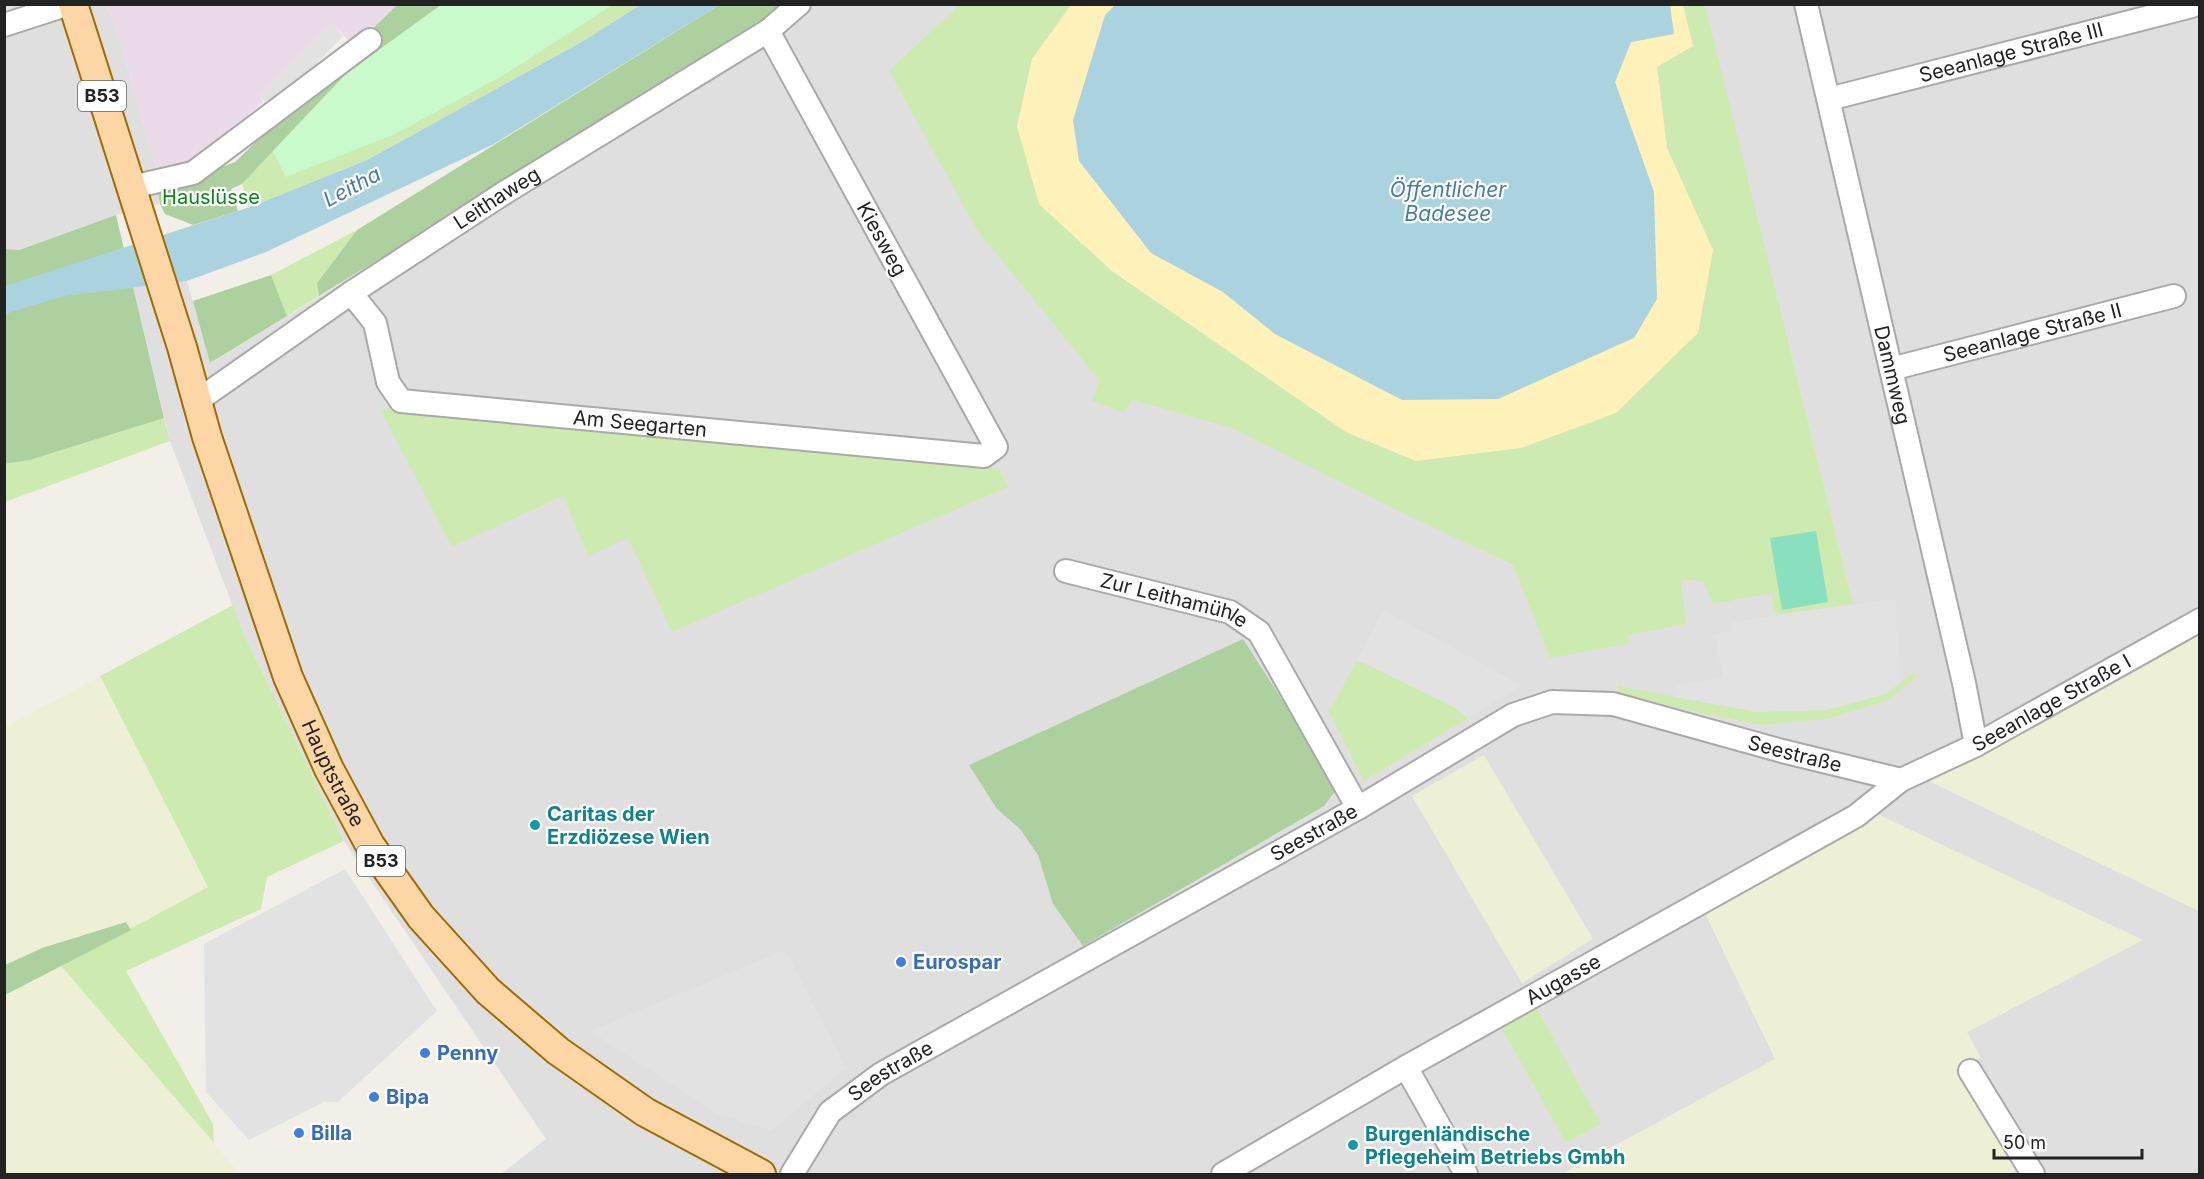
<svg xmlns="http://www.w3.org/2000/svg" width="2204" height="1179" font-family="Inter,sans-serif">
  <style>
    .residential { fill: #e0dfdf }
    .industrial { fill: #ebdbe8 }
    .farmland { fill: #eef0d5 }
    .grass { fill: #cdebb0 }
    .forest { fill: #add19e }
    .sand { fill: #fff1ba }
    .park { fill: #c8facc }
    .pitch { fill: #88e0be }
    .parking { fill: #e2e2e2 }
    .water { fill: #aad3df }
    .lines { fill: none; stroke-linecap: round; stroke-linejoin: round }
    .minor-casing { stroke: #a9a9a9; stroke-width: 26 }
    .major-casing { stroke: #a06b00; stroke-width: 32 }
    .minor { stroke: #fff; stroke-width: 22 }
    .major { stroke: #fcd6a4; stroke-width: 28 }
    .culture-dot { fill: #0f9aa8; stroke: #fff; stroke-width: 2 }
    .shop-dot { fill: #3f7fe0; stroke: #fff; stroke-width: 2 }
    .labels { text-anchor: middle; stroke-width: 4.5; stroke-linejoin: round; paint-order: stroke }
    .shield { fill: #fff; stroke: #646464; stroke-width: 1.5 }
    .shield-label { font-size: 18px; font-weight: bold; fill: #222 }
    .street-label { font-size: 20px; fill: #222; stroke: #fff }
    .park-label { font-size: 20px; fill: #0c8416; stroke: #fff }
    .culture-label { font-size: 20px; font-weight: bold; fill: #0d838f; stroke: #fff; text-anchor: start }
    .shop-label { font-size: 20px; font-weight: bold; fill: #366cbe; stroke: #fff; text-anchor: start }
    .water-label { font-size: 21px; font-style: italic; fill: #4a7aab; stroke: #fff }
  </style>
  <rect width="100%" height="100%" fill="#f2efe9"/>
  <!-- residential -->
  <path class="residential" d="M 4,5 L 107,5 L 120,41 L 156,169 L 160,204 L 116,215 L 18,250 L 5,249 Z
    M 780,5 L 2199,5 L 2199,628 L 1927,780 L 2199,911 L 2199,1174 L 2009,1174 L 2017,1169 L 1963,1067 L 1967,1032 L 2142,940 L 1705,913 L 1776,1059 L 1562,1174 L 501,1174 L 546,1139 L 344,841 L 241,628 L 170,441 L 133,287 L 187,281 L 211,363 L 735,42 Z"/>
  <!-- industrial -->
  <path class="industrial" d="M 107,5 L 397,5 L 354,46 L 332,23 L 259,96 L 263,102 L 189,166 L 156,169 L 120,41 Z"/>
  <!-- farmland -->
  <path class="farmland" d="M 2199,628 L 2199,911 L 1927,780 Z
    M 100,676 L 208,887 L 131,930 L 126,922 L 42,948 L 5,965 L 5,727 Z
    M 1484,755 L 1593,939 L 1522,983 L 1412,796 Z
    M 1873,812 L 2143,940 L 1967,1032 L 1981,1058 L 1963,1066 L 2018,1169 L 2009,1174 L 1562,1174 L 1775,1059 L 1705,913 Z
    M 61,966 L 240,1174 L 5,1174 L 5,995 Z"/>
  <!-- grass -->
  <path class="grass" d="M 441,5 L 640,5 L 585,40 L 367,160 L 250,207 L 242,184 L 346,74 Z
    M 959,5 L 1071,5 L 1032,59 L 1112,271 L 1346,432 L 1416,461 L 1713,250 L 1667,148 L 1657,67 L 1693,46 L 1683,5 L 1705,5 L 1853,604 L 1775,615 L 1771,593 L 1713,604 L 1704,581 L 1681,580 L 1686,624 L 1628,635 L 1629,644 L 1550,658 L 1513,565 L 1407,515 L 1231,428 L 1133,400 L 1124,413 L 1092,401 L 1099,380 L 977,230 L 889,71 Z
    M 357,230 L 317,283 L 319,296 L 287,316 L 271,275 Z
    M 380,409 L 999,469 L 1008,487 L 672,632 L 628,538 L 588,556 L 563,496 L 452,547 Z
    M 164,418 L 170,441 L 5,502 L 5,464 L 30,460 Z
    M 233,605 L 241,628 L 344,841 L 267,877 L 261,909 L 126,971 L 213,1124 L 214,1143 L 61,966 L 208,887 L 100,676 Z
    M 1357,660 L 1452,706 L 1468,718 L 1364,781 L 1328,710 L 1332,707 Z
    M 1914,672 L 1916,678 L 1889,700 L 1827,719 L 1762,725 L 1700,713 L 1618,693 L 1618,686 L 1757,712 L 1886,694 Z
    M 1536,1007 L 1601,1124 L 1566,1143 L 1501,1027 Z"/>
  <!-- forest -->
  <path class="forest" d="M 397,5 L 441,5 L 346,74 L 242,184 L 231,189 L 238,211 L 193,225 L 165,214 L 160,204 L 158,191 L 235,162 Z
    M 719,5 L 780,5 L 735,42 L 319,296 L 317,283 L 357,230 Z
    M 116,215 L 164,418 L 30,460 L 5,464 L 4,249 L 19,250 Z
    M 271,275 L 287,316 L 210,363 L 193,301 Z
    M 1243,639 L 1338,787 L 1324,806 L 1083,946 L 1053,904 L 1038,855 L 1020,829 L 997,809 L 969,765 Z
    M 126,922 L 131,930 L 5,995 L 5,965 L 42,948 Z"/>
  <!-- sand -->
  <path class="sand" d="M 1071,5 L 1116,5 L 1105,15 L 1151,253 L 1223,292 L 1275,334 L 1341,368 L 1654,192 L 1615,82 L 1631,42 L 1673,34 L 1670,5 L 1683,5 L 1693,46 L 1657,67 L 1667,148 L 1713,250 L 1698,333 L 1616,413 L 1521,448 L 1416,461 L 1346,432 L 1112,271 L 1039,204 L 1017,126 L 1032,59 Z"/>
  <!-- park -->
  <path class="park" d="M 441,5 L 612,5 L 509,72 L 395,134 L 286,177 L 273,151 L 346,74 Z"/>
  <!-- pitch -->
  <path class="pitch" d="M 1816,531 L 1828,602 L 1782,610 L 1770,538 Z"/>
  <!-- parking -->
  <path class="parking" d="M 332,23 L 343,36 L 273,108 L 259,96 Z
    M 1896,599 L 1901,682 L 1886,694 L 1827,710 L 1757,712 L 1676,697 L 1677,686 L 1722,676 L 1715,634 L 1732,631 L 1731,623 L 1775,615 Z
    M 1383,610 L 1522,685 L 1468,718 L 1452,706 L 1357,660 Z
    M 345,869 L 437,1011 L 338,1102 L 324,1102 L 249,1140 L 206,1092 L 204,944 Z
    M 785,950 L 846,1068 L 771,1131 L 715,1113 L 590,1031 Z"/>
  <!-- water -->
  <path class="water" d="M 1116,4 L 1670,5 L 1674,34 L 1631,42 L 1615,82 L 1654,192 L 1657,299 L 1634,338 L 1498,399 L 1402,400 L 1275,334 L 1223,292 L 1151,253 L 1079,161 L 1073,120 L 1105,15 Z
    M 640,5 L 719,5 L 494,144 L 266,252 L 187,281 L 64,296 L 5,314 L 5,286 L 250,207 L 367,160 L 585,40 Z"/>
  <g class="lines">
    <defs>
      <g id="minor">
        <path id="s1" d="M 1806,4 L 1964,683 L 1976,745"/>
        <path d="M 4,25 L 69,4"/>
        <path id="s2" d="M 1829,99 L 2192,6"/>
        <path d="M 132,187 L 193,173 L 370,40"/>
        <path id="s3" d="M 351,293 L 375,323 L 388,382 L 401,401 L 984,456 L 996,447 L 768,31"/>
        <path id="s4" d="M 1891,369 L 2174,296"/>
        <path id="s5" d="M 197,401 L 351,293 L 504,193 L 768,31 L 799,4"/>
        <path id="s6" d="M 1066,571 L 1230,612 L 1259,632 L 1358,808"/>
        <path d="M 1406,1067 L 1466,1174"/>
        <path d="M 1970,1071 L 2033,1174"/>
        <path id="s7" d="M 792,1174 L 830,1112 L 881,1074 L 1358,808 L 1513,715 L 1552,702 L 1613,704 L 1782,751 L 1901,780"/>
        <path id="s8" d="M 1223,1174 L 1406,1067 L 1856,816 L 1901,780 L 1976,745 L 2200,620"/>
      </g>
      <g id="major">
        <path id="s9" d="M 73,4 L 182,347 L 207,437 L 288,677 L 329,769 L 370,845 L 421,917 L 488,991 L 558,1051 L 645,1112 L 761,1174"/>
      </g>
    </defs>
    <!-- minor casing -->
    <use href="#minor" class="minor-casing"/>
    <!-- major casing -->
    <use href="#major" class="major-casing"/>
    <!-- minor -->
    <use href="#minor" class="minor"/>
    <!-- major -->
    <use href="#major" class="major"/>
  </g>
  <!-- markers -->
  <g class="culture-dot">
    <circle cx="535" cy="825" r="6"/>
    <circle cx="1353" cy="1145" r="6"/>
  </g>
  <g class="shop-dot">
    <circle cx="901" cy="962" r="6"/>
    <circle cx="425" cy="1053" r="6"/>
    <circle cx="374" cy="1097" r="6"/>
    <circle cx="299" cy="1133" r="6"/>
  </g>
  <g class="labels">
    <!-- shield labels -->
    <g class="shield">
      <rect x="78" y="81" width="48" height="30" rx="4.5"/>
      <rect x="357" y="846" width="48" height="30" rx="4.5"/>
    </g>
    <g class="shield-label">
      <text x="102" y="102">B53</text>
      <text x="381" y="867">B53</text>
    </g>
    <!-- street labels -->
    <g class="street-label">
      <text dy="7" stroke="none"><textPath href="#s2" startOffset="188">Seeanlage Straße III</textPath></text>
      <text dy="7" stroke="none"><textPath href="#s5" startOffset="362">Leithaweg</textPath></text>
      <text transform="translate(882 239) rotate(61)" y="7">Kiesweg</text>
      <text dy="7" stroke="none"><textPath href="#s4" startOffset="146">Seeanlage Straße II</textPath></text>
      <text dy="7" stroke="none"><textPath href="#s1" startOffset="381">Dammweg</textPath></text>
      <text dy="7" stroke="none"><textPath href="#s3" startOffset="362">Am Seegarten</textPath></text>
      <text dy="7" stroke="none"><textPath href="#s6" startOffset="112">Zur Leithamühle</textPath></text>
      <text dy="7" stroke="none"><textPath href="#s8" startOffset="954">Seeanlage Straße I</textPath></text>
      <text dy="7" stroke="none"><textPath href="#s7" startOffset="1154">Seestraße</textPath></text>
      <text dy="7" stroke="none"><textPath href="#s9" startOffset="813">Hauptstraße</textPath></text>
      <text dy="7" stroke="none"><textPath href="#s7" startOffset="632">Seestraße</textPath></text>
      <text dy="7" stroke="none"><textPath href="#s8" startOffset="392">Augasse</textPath></text>
      <text dy="7" stroke="none"><textPath href="#s7" startOffset="146">Seestraße</textPath></text>
    </g>
    <!-- park labels -->
    <g class="park-label">
      <text x="211" y="204">Hauslüsse</text>
    </g>
    <!-- culture labels -->
    <g class="culture-label">
      <text x="547" y="821">Caritas der<tspan x="547" dy="23">Erzdiözese Wien</tspan></text>
      <text x="1365" y="1141">Burgenländische<tspan x="1365" dy="23">Pflegeheim Betriebs Gmbh</tspan></text>
    </g>
    <!-- shop labels -->
    <g class="shop-label">
      <text x="913" y="969">Eurospar</text>
      <text x="437" y="1060">Penny</text>
      <text x="386" y="1104">Bipa</text>
      <text x="311" y="1140">Billa</text>
    </g>
    <!-- water labels -->
    <g class="water-label">
      <text transform="translate(352 187) rotate(-28)" y="7">Leitha</text>
      <text x="1448" y="197">Öffentlicher<tspan x="1448" dy="24">Badesee</tspan></text>
    </g>
  </g>
  <!-- border -->
  <rect width="2204" height="1179" fill="none" stroke="#222222" stroke-width="12"/>
  <!-- scale -->
  <path d="M1994 1149v9h148v-9" fill="none" stroke="#222222" stroke-width="3"/>
  <text x="2003" y="1149" font-size="18" fill="#222222" stroke="#ffffff" stroke-width="4.5" paint-order="stroke">50 m</text>
</svg>
